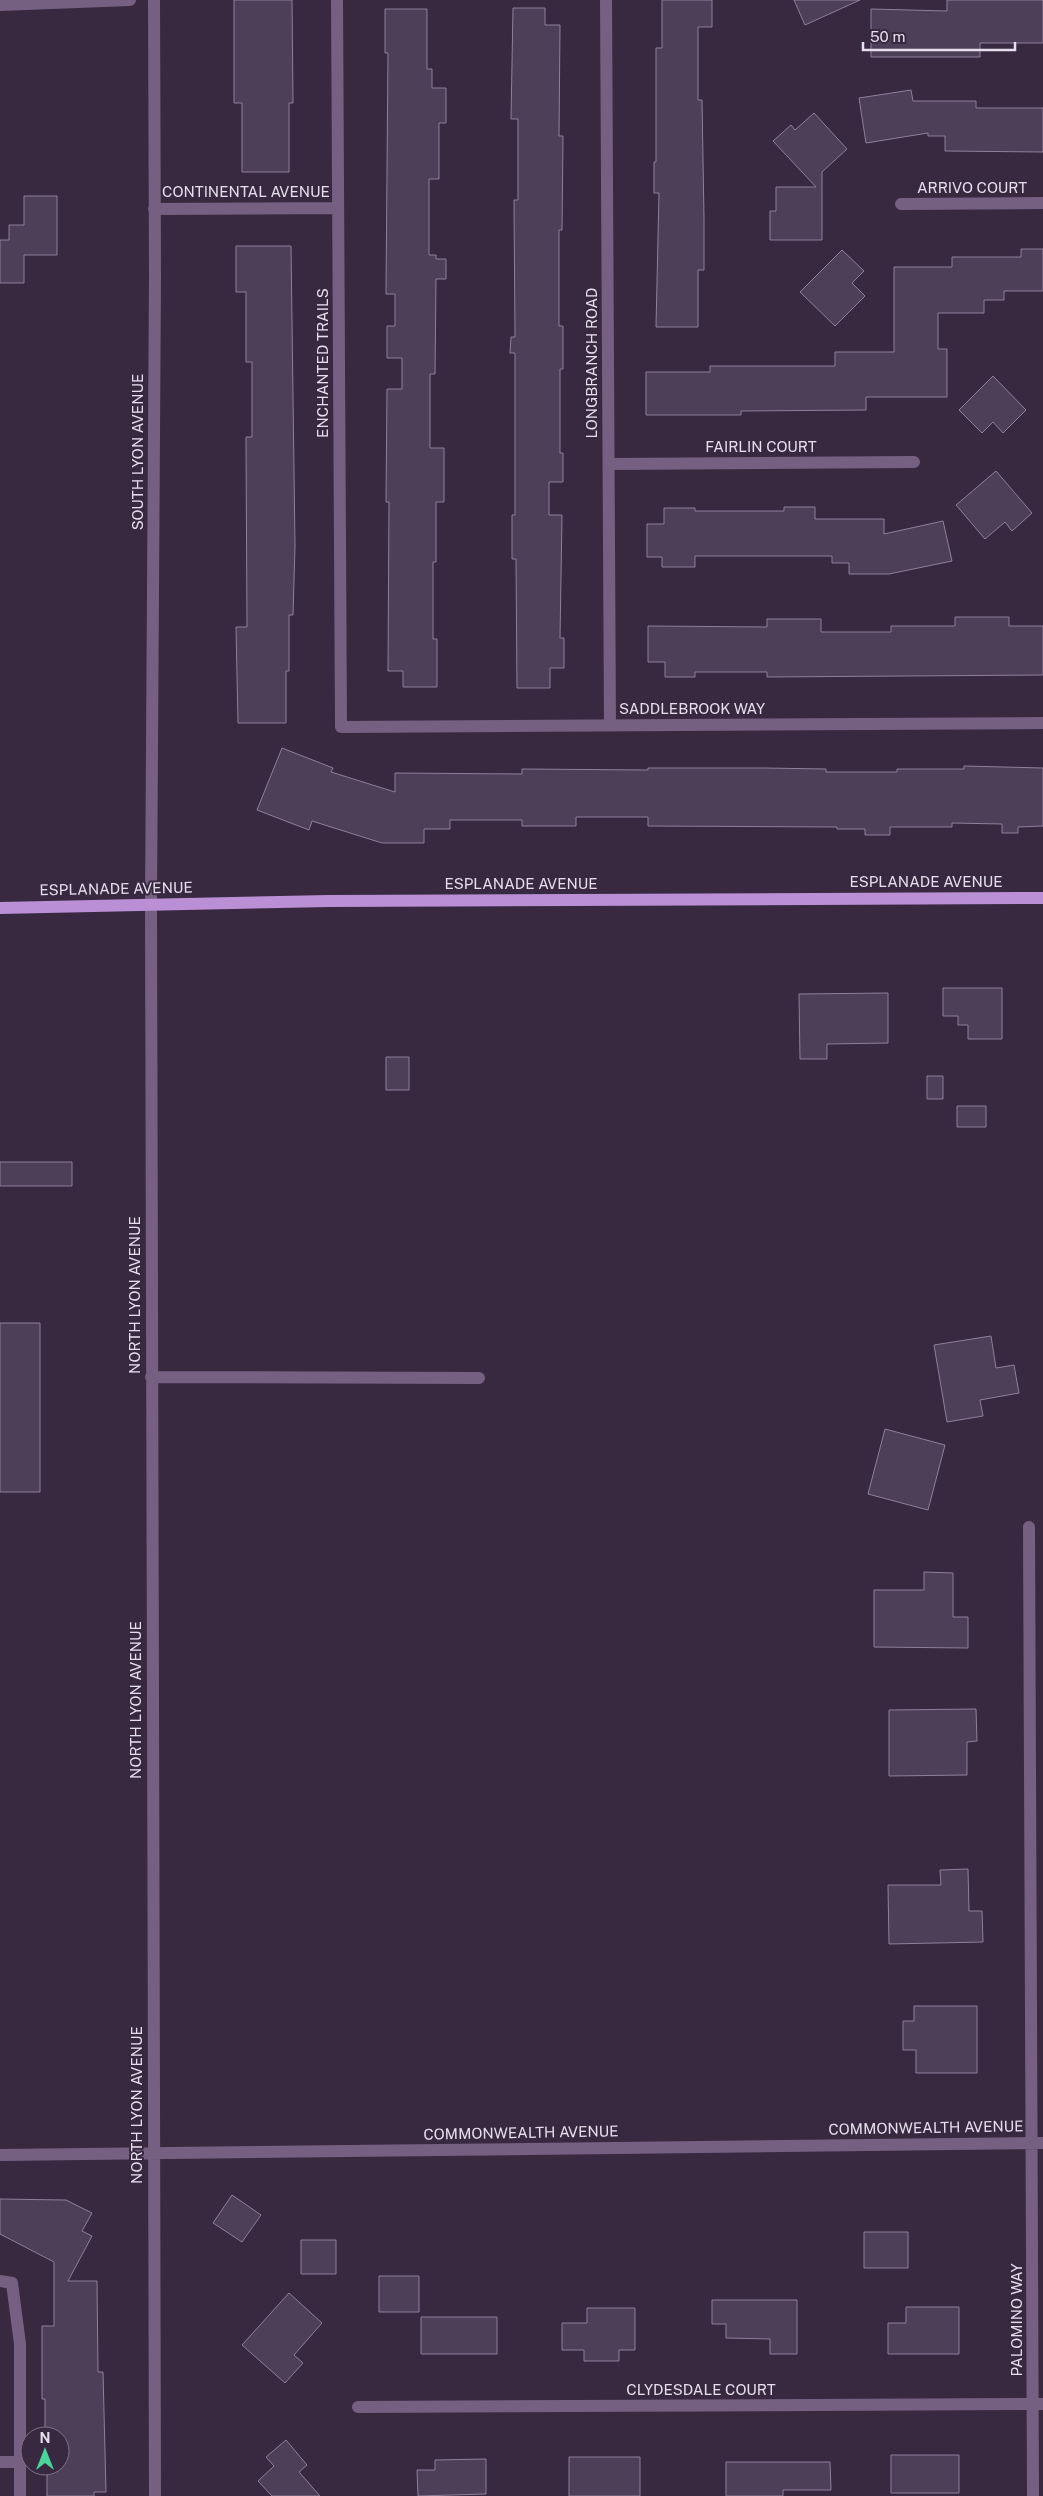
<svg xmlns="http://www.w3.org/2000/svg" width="1043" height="2496" font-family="'Public Sans',sans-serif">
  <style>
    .building { fill: #4e3f58; stroke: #907f9b }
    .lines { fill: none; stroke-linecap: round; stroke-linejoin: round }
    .minor { stroke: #766082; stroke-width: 12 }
    .major { stroke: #bb8fd5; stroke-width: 12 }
    .labels { text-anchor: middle; stroke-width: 4; stroke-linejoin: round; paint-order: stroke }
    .street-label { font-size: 15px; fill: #e7deed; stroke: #382940 }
  </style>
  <rect width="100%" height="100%" fill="#382940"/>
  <!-- building -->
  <path class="building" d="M 234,0 L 292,0 L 293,103 L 289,103 L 289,172 L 242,172 L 242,103 L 234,103 Z
    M 662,0 L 712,0 L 712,27 L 698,27 L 698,100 L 702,100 L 704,219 L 704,270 L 698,270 L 698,327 L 656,327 L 659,193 L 654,193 L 654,162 L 656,162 L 656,48 L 662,48 Z
    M 794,0 L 860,0 L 805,25 Z
    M 947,0 L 1043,0 L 1043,43 L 980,43 L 980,57 L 871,57 L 871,9 L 947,11 Z
    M 513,8 L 545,8 L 545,25 L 560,25 L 559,136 L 563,136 L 562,230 L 559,230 L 559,326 L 563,326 L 563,369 L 560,369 L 560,453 L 563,453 L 563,482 L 549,482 L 549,515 L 562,515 L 560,638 L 564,638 L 564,668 L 550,668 L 550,688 L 517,688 L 516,559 L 512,559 L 512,515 L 515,515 L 515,353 L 510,353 L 511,337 L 515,337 L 514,200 L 518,200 L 518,119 L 511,119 Z
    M 385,9 L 427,9 L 427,69 L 432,69 L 432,88 L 446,88 L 446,123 L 439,123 L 439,179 L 429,179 L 429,255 L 436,255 L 436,259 L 446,259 L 446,279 L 436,279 L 435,374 L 430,374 L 430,448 L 444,448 L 444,502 L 436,502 L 436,562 L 433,562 L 433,639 L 437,639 L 437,687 L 403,687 L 403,671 L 388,671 L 389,502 L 386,502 L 387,389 L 402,389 L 402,358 L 387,358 L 387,326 L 395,326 L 395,294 L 386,294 L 388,53 L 385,53 Z
    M 911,90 L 913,101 L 976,101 L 976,108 L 1043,108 L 1043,152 L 945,151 L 945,136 L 928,136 L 928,133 L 866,143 L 859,98 Z
    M 814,113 L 847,149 L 822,172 L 822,240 L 770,240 L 770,211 L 776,211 L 776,187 L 816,187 L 773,141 L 791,125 L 795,130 Z
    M 24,196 L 57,196 L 57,255 L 24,255 L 24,283 L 0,283 L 0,240 L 9,240 L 9,225 L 24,225 Z
    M 236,246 L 291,246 L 295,546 L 293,615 L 289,615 L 289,671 L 286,671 L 286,723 L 238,723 L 236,627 L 247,627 L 246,437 L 252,437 L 252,362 L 246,362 L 246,292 L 236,292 Z
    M 1021,249 L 1043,249 L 1043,291 L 1004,291 L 1004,300 L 984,300 L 984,313 L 938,313 L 938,349 L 947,349 L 947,397 L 866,397 L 866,410 L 741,411 L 741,415 L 646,415 L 646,372 L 710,372 L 710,366 L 835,366 L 835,352 L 894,352 L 894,267 L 952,267 L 952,257 L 1021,257 Z
    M 842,250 L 864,271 L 852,283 L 865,296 L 835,326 L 800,292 Z
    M 993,376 L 1026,410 L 1003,433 L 993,422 L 982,433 L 959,410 Z
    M 996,471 L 1032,513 L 1012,531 L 1005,522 L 985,539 L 956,505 Z
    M 784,507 L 815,507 L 815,519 L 884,519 L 884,534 L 943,521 L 952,561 L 889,574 L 849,574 L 849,563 L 832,563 L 832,556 L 695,556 L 695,567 L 662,567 L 662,557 L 647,557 L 647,524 L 664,524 L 664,508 L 695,508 L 695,511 L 784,511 Z
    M 955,617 L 1009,617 L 1009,626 L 1043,626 L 1043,675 L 767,677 L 767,672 L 695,672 L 695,677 L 665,677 L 665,662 L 648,662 L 648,626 L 767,627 L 767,619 L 821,619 L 821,632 L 891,632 L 891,626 L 955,626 Z
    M 282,748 L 333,768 L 331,772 L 395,792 L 395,773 L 522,774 L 522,769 L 648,770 L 648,768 L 765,768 L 826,769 L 826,772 L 897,772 L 897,769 L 964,769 L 964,766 L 1043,768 L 1043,826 L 1018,827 L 1018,833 L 1002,833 L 1002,824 L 952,823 L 952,827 L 890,827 L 890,835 L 865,835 L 865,829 L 837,829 L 837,827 L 648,826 L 648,817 L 576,817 L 576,826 L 522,826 L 522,820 L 450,820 L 450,829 L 424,829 L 424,843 L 382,843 L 312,821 L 309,830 L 257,810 Z
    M 943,988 L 1002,988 L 1002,1039 L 968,1039 L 968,1025 L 958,1025 L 958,1016 L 943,1016 Z
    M 888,993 L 888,1043 L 827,1044 L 827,1059 L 800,1059 L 799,994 Z
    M 386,1057 L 409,1057 L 409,1090 L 386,1090 Z
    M 927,1076 L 943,1076 L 943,1099 L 927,1099 Z
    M 957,1106 L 986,1106 L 986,1127 L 957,1127 Z
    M 0,1162 L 72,1162 L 72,1186 L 0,1186 Z
    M 0,1323 L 40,1323 L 40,1492 L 0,1492 Z
    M 991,1336 L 996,1368 L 1014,1365 L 1019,1393 L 980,1400 L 983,1416 L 947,1422 L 934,1345 Z
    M 885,1429 L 945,1445 L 928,1510 L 868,1494 Z
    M 924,1572 L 953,1573 L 953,1617 L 968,1617 L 968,1648 L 874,1647 L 874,1590 L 924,1590 Z
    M 976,1709 L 977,1741 L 967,1742 L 967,1775 L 889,1776 L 889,1710 Z
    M 968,1869 L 969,1911 L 982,1911 L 983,1942 L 889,1944 L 888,1885 L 941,1885 L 940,1870 Z
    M 914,2006 L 977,2006 L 977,2073 L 916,2073 L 916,2050 L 903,2050 L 903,2021 L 914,2021 Z
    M 232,2195 L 261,2215 L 242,2242 L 213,2223 Z
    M 0,2199 L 66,2200 L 92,2213 L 82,2231 L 92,2236 L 68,2281 L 97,2281 L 98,2372 L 103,2372 L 106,2492 L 94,2492 L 94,2496 L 47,2496 L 47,2466 L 60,2466 L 60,2436 L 45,2436 L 45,2399 L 42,2399 L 42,2326 L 54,2326 L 54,2262 L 0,2234 Z
    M 864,2232 L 908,2232 L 908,2268 L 864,2268 Z
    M 301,2240 L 336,2240 L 336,2274 L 301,2274 Z
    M 379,2276 L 419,2276 L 419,2312 L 379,2312 Z
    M 289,2293 L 322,2323 L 294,2355 L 303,2363 L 285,2383 L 242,2345 Z
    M 712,2300 L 797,2300 L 797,2354 L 770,2354 L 770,2339 L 726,2338 L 726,2324 L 712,2324 Z
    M 906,2307 L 959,2307 L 959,2354 L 888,2354 L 888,2323 L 906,2323 Z
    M 587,2308 L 635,2308 L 635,2350 L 619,2350 L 619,2361 L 584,2361 L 584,2350 L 562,2350 L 562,2323 L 587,2323 Z
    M 421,2317 L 497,2317 L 497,2354 L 421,2354 Z
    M 286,2440 L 307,2465 L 299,2472 L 320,2496 L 272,2496 L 258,2481 L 274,2466 L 266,2457 Z
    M 891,2455 L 959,2455 L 959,2493 L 891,2493 Z
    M 569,2457 L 640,2457 L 640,2496 L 569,2496 Z
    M 486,2459 L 486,2494 L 418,2496 L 417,2470 L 435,2470 L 435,2460 Z
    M 726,2462 L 830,2462 L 831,2490 L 783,2490 L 783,2496 L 726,2496 Z"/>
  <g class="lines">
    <!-- minor -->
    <path class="minor" d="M 154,0 L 155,277 L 151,904 L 155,2496
      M 337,0 L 341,727 L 1043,723
      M 606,0 L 610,725
      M 0,5 L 130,0
      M 901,204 L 1043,203
      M 154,209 L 338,208
      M 609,464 L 914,462
      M 151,1377 L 479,1378
      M 1029,1527 L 1033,2496
      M 0,2155 L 1043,2143
      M 0,2281 L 12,2283 L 20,2344 L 20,2496
      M 358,2407 L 1043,2404
      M 0,2462 L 21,2462"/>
    <!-- major -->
    <path class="major" d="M 0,908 L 329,901 L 1043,898"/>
  </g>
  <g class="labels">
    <!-- street labels -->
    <g class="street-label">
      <text x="972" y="193">ARRIVO COURT</text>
      <text x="246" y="197">CONTINENTAL AVENUE</text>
      <text transform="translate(323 363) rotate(-90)" y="5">ENCHANTED TRAILS</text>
      <text transform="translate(592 363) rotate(-90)" y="5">LONGBRANCH ROAD</text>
      <text x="761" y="452">FAIRLIN COURT</text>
      <text transform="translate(138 452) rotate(-90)" y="5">SOUTH LYON AVENUE</text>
      <text x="692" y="714">SADDLEBROOK WAY</text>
      <text x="926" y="887">ESPLANADE AVENUE</text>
      <text x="521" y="889">ESPLANADE AVENUE</text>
      <text transform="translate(116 889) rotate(-1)" y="5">ESPLANADE AVENUE</text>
      <text transform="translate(135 1295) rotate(-90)" y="5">NORTH LYON AVENUE</text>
      <text transform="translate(136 1700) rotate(-90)" y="5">NORTH LYON AVENUE</text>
      <text transform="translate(137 2105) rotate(-90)" y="5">NORTH LYON AVENUE</text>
      <text transform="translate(926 2128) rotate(-1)" y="5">COMMONWEALTH AVENUE</text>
      <text transform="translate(521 2133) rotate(-1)" y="5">COMMONWEALTH AVENUE</text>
      <text transform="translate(1017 2320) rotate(-90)" y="5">PALOMINO WAY</text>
      <text x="701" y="2395">CLYDESDALE COURT</text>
    </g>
  </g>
  <!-- north arrow -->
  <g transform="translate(45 2451)"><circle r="24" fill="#382940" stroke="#7e7185"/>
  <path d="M0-4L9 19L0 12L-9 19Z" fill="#4ad49c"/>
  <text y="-8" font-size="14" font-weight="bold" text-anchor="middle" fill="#e7deed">N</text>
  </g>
  <!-- scale -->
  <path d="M863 42v8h152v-8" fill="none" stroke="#e7deed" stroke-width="2.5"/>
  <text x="870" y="42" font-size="15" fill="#e7deed" stroke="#382940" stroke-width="4" paint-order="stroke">50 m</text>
</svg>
